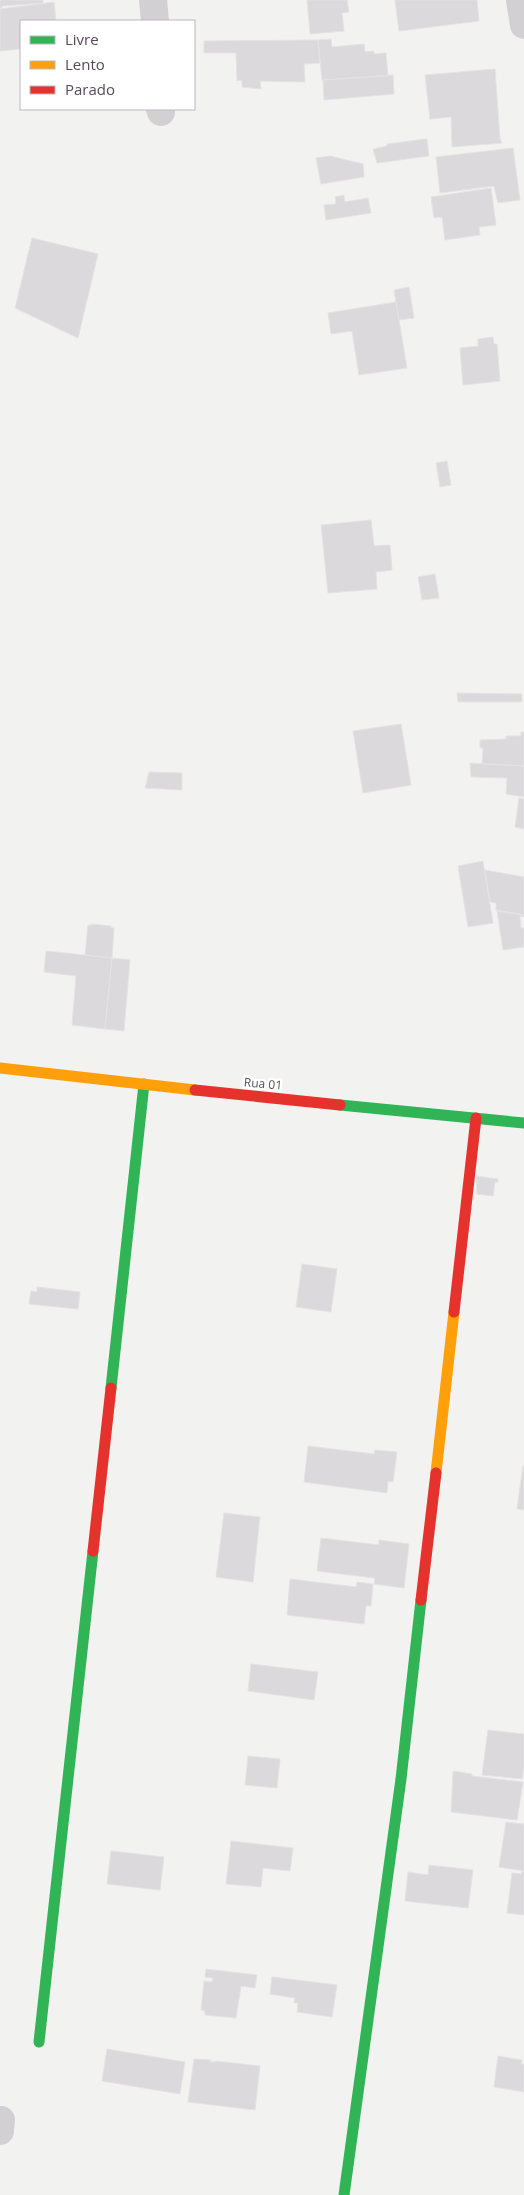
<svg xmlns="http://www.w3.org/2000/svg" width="524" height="2195" font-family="'Open Sans',sans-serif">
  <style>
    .building { fill: #dbd9db; stroke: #e4e3e4 }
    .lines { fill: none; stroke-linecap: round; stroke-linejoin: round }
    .street { stroke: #d3d0d4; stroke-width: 28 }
    .fast { stroke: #30b455; stroke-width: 11 }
    .slow { stroke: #ff9f0a; stroke-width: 11 }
    .jam { stroke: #e5322d; stroke-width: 11 }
    .labels { text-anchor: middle; stroke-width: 5; stroke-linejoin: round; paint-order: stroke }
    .street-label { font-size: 12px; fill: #584a5b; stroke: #fff }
  </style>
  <rect width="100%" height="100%" fill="#f2f2f1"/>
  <!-- building -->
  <path class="building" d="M 0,0 L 43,0 L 43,3 L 2,6 L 2,8 L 0,9 Z
    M 307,0 L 347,0 L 349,12 L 342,13 L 344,31 L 310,34 Z
    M 395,0 L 477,0 L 479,21 L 399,31 Z
    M 54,2 L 56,21 L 21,21 L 21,49 L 0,51 L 0,9 Z
    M 331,39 L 332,47 L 364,44 L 365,52 L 374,51 L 374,54 L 386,53 L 388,76 L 322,80 L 318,40 Z
    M 318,40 L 320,63 L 304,64 L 305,82 L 260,81 L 261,89 L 242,87 L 242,80 L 237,81 L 236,53 L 204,53 L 204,41 Z
    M 495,69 L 500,139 L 502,143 L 452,147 L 451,117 L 430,119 L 425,75 Z
    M 393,75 L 394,94 L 324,100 L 323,80 Z
    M 425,139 L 427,139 L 429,156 L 377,163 L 373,149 L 387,146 L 387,144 Z
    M 513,148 L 520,200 L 498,203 L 494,186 L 440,193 L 436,157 Z
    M 330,156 L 363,164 L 364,177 L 321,184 L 316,158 Z
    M 491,188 L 496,225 L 479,227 L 480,235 L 445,240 L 442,217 L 434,218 L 431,197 Z
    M 344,195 L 345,202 L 368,198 L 371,213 L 326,220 L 324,205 L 336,204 L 335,197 Z
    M 32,238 L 98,254 L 78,338 L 15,308 Z
    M 409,287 L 414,318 L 399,320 L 394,290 Z
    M 396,302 L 407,368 L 359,375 L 352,331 L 331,334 L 328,313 Z
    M 493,337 L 494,344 L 497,344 L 500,381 L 463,385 L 460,348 L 478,346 L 478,339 Z
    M 447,461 L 451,485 L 440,487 L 436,463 Z
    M 371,520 L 374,546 L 390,545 L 392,570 L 376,572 L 377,589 L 328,593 L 321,525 Z
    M 435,574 L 439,598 L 422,600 L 418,577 Z
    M 457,693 L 522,694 L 522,702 L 458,702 Z
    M 401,724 L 411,785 L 363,793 L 353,731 Z
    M 521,732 L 524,732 L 524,766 L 482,764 L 483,748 L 480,748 L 480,740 L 506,739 L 506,736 L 521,736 Z
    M 470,763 L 524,766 L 524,797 L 506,794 L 507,778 L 471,777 Z
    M 149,772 L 182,773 L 182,790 L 145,788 Z
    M 519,798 L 524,799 L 524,829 L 515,827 Z
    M 483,861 L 493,923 L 468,927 L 458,866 Z
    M 485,870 L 524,877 L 524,915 L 496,910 L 496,903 L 490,902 Z
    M 497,911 L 524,915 L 524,917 L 520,916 L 521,928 L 524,928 L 524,947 L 503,950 Z
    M 91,924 L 111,926 L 111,928 L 114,928 L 112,958 L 85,955 L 88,925 L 91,926 Z
    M 46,951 L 112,958 L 105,1029 L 72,1025 L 76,976 L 44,972 Z
    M 112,958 L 130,960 L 124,1031 L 105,1029 Z
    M 476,1176 L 498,1179 L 498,1182 L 495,1182 L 493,1196 L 477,1194 Z
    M 302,1264 L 337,1269 L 331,1312 L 296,1307 Z
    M 37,1287 L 80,1292 L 78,1309 L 29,1304 L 31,1291 L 37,1292 Z
    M 308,1446 L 374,1454 L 375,1450 L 397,1452 L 393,1482 L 388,1481 L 387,1493 L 304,1482 Z
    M 523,1466 L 524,1466 L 524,1510 L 517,1509 Z
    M 224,1513 L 260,1517 L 253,1582 L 216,1577 Z
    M 321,1538 L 379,1545 L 379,1540 L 409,1544 L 404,1588 L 374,1584 L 375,1578 L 317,1571 Z
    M 290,1579 L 356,1587 L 357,1582 L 373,1584 L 371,1606 L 366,1606 L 364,1624 L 287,1615 Z
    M 251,1664 L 318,1672 L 314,1700 L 248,1691 Z
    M 488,1730 L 524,1734 L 524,1767 L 522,1779 L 482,1775 Z
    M 248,1756 L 280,1759 L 277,1788 L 245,1785 Z
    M 453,1771 L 472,1774 L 472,1776 L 523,1782 L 517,1820 L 451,1812 Z
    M 506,1822 L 524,1824 L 524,1871 L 499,1867 Z
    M 231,1841 L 293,1848 L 290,1871 L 263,1868 L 261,1887 L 226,1884 Z
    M 111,1851 L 164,1857 L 160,1890 L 107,1884 Z
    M 429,1865 L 473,1870 L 468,1908 L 405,1901 L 408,1872 L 428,1875 Z
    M 522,1871 L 524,1872 L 524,1915 L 507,1913 L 512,1873 L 521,1874 Z
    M 206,1969 L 257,1975 L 255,1988 L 241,1986 L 236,2018 L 205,2015 L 205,2011 L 201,2010 L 204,1981 L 212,1982 L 213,1978 L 205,1977 Z
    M 272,1977 L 337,1985 L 332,2017 L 297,2012 L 298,2003 L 294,2003 L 295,1998 L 270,1994 Z
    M 107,2049 L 185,2062 L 180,2094 L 102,2081 Z
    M 498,2056 L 522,2060 L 521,2064 L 524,2064 L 524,2092 L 494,2087 Z
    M 194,2059 L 211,2060 L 210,2062 L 215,2062 L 215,2061 L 260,2066 L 255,2110 L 188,2102 Z"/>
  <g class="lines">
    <!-- street -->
    <path class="street" d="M 153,0 L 155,21
      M 520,0 L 524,25
      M 160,109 L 161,112
      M 0,2131 L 1,2120"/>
    <!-- fast -->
    <path class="fast" d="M 340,1105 L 524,1123
      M 111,1388 L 144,1084
      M 39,2042 L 93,1551
      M 344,2195 L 401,1779 L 421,1600"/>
    <!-- slow -->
    <path class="slow" d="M 0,1068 L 195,1090
      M 436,1473 L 454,1312"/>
    <!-- jam -->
    <path class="jam" d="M 195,1090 L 340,1105
      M 454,1312 L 476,1118
      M 93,1551 L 111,1388
      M 421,1600 L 436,1473"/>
  </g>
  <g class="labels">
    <!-- street labels -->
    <g class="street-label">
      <text transform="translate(263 1084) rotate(5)" y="4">Rua 01</text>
    </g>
  </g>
  <!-- legend -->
  <rect x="20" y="20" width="175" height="90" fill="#ffffff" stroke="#bcb7bd"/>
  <rect x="30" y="36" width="25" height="8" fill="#30b455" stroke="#bcb7bd"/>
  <text x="65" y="45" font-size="15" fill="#584a5b">Livre</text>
  <rect x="30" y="61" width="25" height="8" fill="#ff9f0a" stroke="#bcb7bd"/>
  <text x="65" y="70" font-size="15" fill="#584a5b">Lento</text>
  <rect x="30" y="86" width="25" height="8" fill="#e5322d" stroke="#bcb7bd"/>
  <text x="65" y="95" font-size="15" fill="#584a5b">Parado</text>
</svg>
